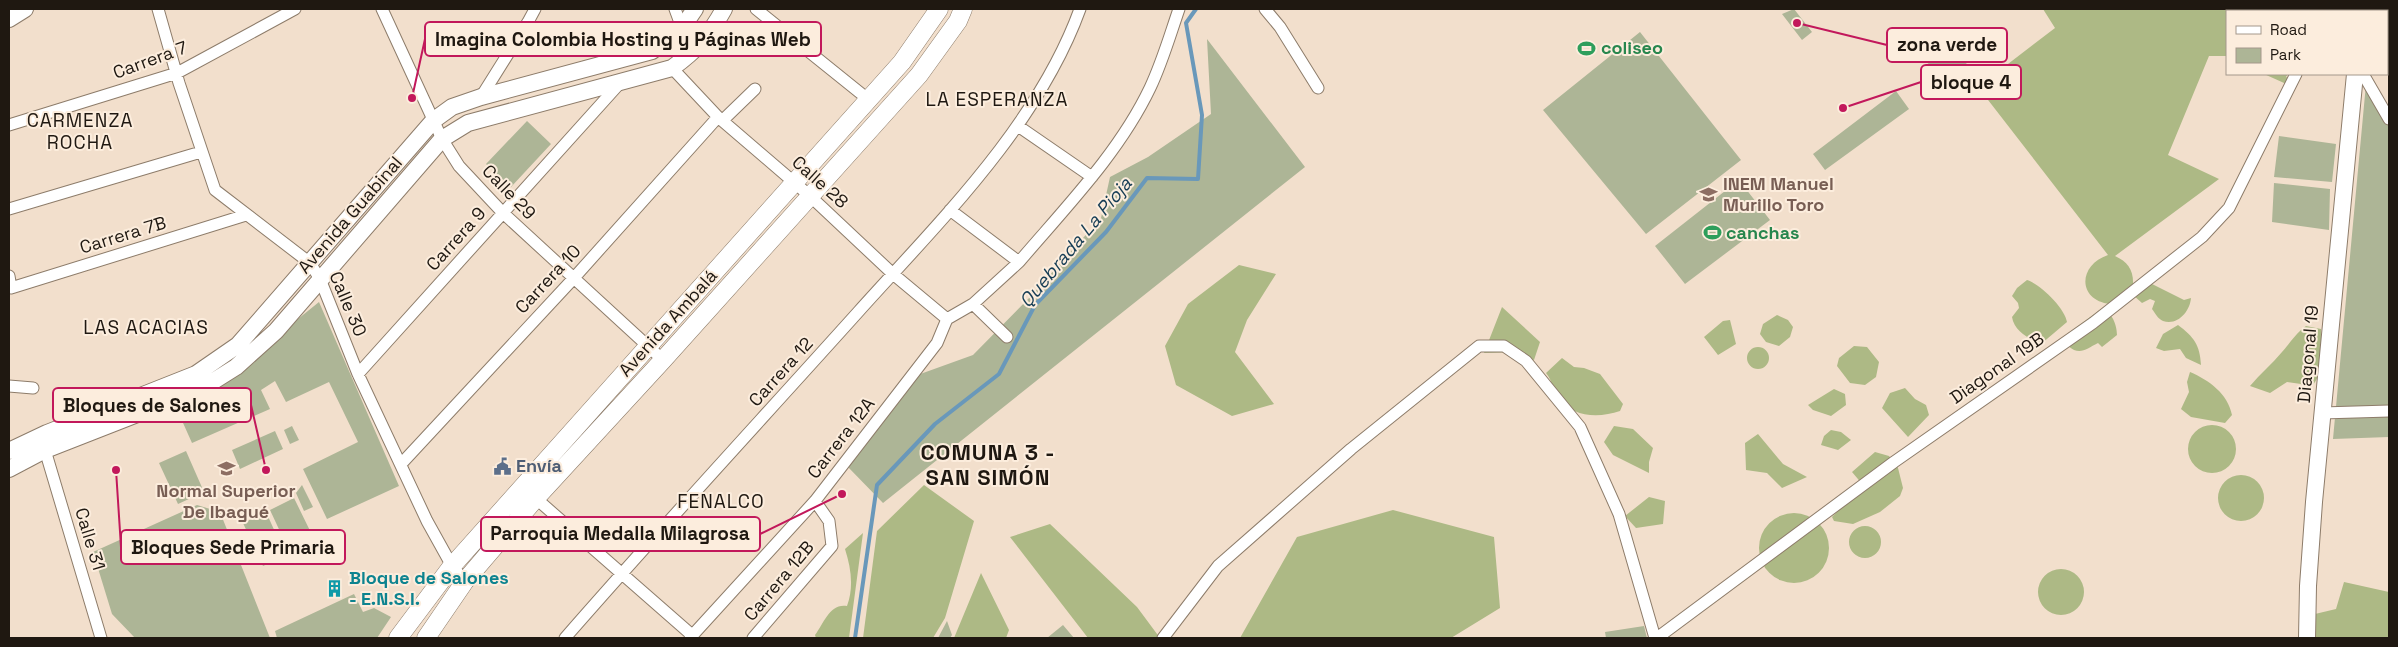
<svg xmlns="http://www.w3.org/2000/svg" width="2398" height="647" font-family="'Space Grotesk',sans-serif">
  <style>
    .green { fill: #adb596 }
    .forest { fill: #adb985 }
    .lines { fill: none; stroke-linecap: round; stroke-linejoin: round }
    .stream { stroke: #6998ba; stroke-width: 4 }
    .street-casing { stroke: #8d7c6a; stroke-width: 13 }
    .secondary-casing { stroke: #8d7c6a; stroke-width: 18 }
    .primary-casing { stroke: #8d7c6a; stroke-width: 19 }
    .street { stroke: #fff; stroke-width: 11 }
    .secondary { stroke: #fff; stroke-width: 16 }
    .primary { stroke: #fff; stroke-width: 18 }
    .labels { text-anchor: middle; stroke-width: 4; stroke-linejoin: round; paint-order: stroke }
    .leisure-label { font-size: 18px; font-weight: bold; fill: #27864d; stroke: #fceddd; text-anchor: start }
    .street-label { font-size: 18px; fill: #1f1811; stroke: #fceddd }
    .education-label { font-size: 18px; font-weight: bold; fill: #785e54; stroke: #fceddd; text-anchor: start }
    .service-label { font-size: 18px; font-weight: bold; fill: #4e5e75; stroke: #fceddd; text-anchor: start }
    .culture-label { font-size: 18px; font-weight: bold; fill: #0d838f; stroke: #fceddd; text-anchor: start }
    .neighbourhood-label { font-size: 19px; letter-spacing: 1px; fill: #1f1811; stroke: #fceddd }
    .water-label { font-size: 19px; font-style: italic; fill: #163d55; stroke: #fceddd }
    .district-label { font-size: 22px; font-weight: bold; letter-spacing: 1px; fill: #1f1811; stroke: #fceddd }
    .leader { fill: none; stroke: #c2185b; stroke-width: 2 }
    .callout-dot { fill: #c2185b; stroke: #fceddd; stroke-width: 2 }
    .callout { fill: #fceddd; stroke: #c2185b; stroke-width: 2 }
    .callout-label { font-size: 19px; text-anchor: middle; font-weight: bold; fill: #1f1811 }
  </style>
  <rect width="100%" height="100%" fill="#f2dfcc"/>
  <!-- green -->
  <path class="green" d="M 1794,9 L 1812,32 L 1802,40 L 1782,14 Z
    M 1972,31 L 1986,49 L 1940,83 L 1926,65 Z
    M 1640,32 L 1741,160 L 1646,234 L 1543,110 Z
    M 1207,39 L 1305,167 L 883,503 L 848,467 L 912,377 L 973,355 L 1030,297 L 1101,218 L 1110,177 L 1148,157 L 1211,114 Z
    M 2366,84 L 2389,126 L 2389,437 L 2333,439 Z
    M 1896,91 L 1909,109 L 1825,170 L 1813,154 Z
    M 527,121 L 551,144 L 511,187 L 486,164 Z
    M 2279,136 L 2336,144 L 2332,182 L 2274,177 Z
    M 1739,180 L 1770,220 L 1685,284 L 1655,246 Z
    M 2274,183 L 2330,189 L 2329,230 L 2272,222 Z
    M 319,302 L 399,486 L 327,519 L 303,469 L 358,442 L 329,382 L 286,402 L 275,381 L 261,390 L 270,409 L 192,443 L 175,405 L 205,394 Z
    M 292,426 L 299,440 L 290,444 L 284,430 Z
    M 275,431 L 283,449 L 240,469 L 232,450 Z
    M 186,451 L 204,492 L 178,504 L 159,463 Z
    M 302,485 L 313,507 L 304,511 L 296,493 Z
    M 294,498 L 316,543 L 291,555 L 270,510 Z
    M 197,505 L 220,512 L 270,638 L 135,638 L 112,614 L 93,552 Z
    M 266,512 L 286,556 L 263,566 L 243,523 Z
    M 354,594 L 363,612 L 374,608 L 391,617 L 377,638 L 277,638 L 275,631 Z
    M 947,621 L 952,635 L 950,638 L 938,638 Z
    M 1063,625 L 1074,638 L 1047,638 Z
    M 1644,626 L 1647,638 L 1606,638 L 1605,632 Z"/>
  <!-- forest -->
  <path class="forest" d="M 2043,9 L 2323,9 L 2322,11 L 2227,11 L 2227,56 L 2209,56 L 2168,155 L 2219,179 L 2115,256 C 2128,262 2134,270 2133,286 L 2110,304 C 2077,300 2078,265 2108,255 L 1978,87 L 2055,28 Z
    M 2264,74 L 2288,74 L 2286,77 L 2296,82 L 2295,88 Z
    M 1239,265 L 1276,274 L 1247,320 L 1235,352 L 1274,404 L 1232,416 L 1176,385 L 1165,346 L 1188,304 Z
    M 2027,280 C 2040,284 2065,308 2067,322 L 2041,344 C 2029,339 2014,331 2012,317 L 2019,308 L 2018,303 L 2012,296 L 2017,288 Z
    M 2146,281 L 2184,300 L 2191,298 C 2190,311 2178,326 2163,321 C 2158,319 2155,313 2152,309 L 2155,301 L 2150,299 L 2142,303 L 2133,295 Z
    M 1502,307 L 1540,342 L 1534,360 L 1512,352 L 1484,353 Z
    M 2101,309 C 2112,311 2117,325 2117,335 L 2102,347 L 2098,343 C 2086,349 2080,356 2068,346 L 2056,356 L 2052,355 L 2059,340 Z
    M 1777,315 L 1788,320 L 1793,327 L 1790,337 L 1779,346 L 1766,342 L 1760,334 L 1763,324 Z
    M 1730,320 L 1736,344 L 1718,355 L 1704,337 L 1723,321 Z
    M 2178,325 C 2194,337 2200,345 2201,365 L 2186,358 L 2180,349 L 2164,351 L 2156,348 L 2163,334 Z
    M 2306,326 L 2321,329 C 2321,349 2326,380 2306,390 L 2301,384 L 2287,382 L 2270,393 L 2250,386 C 2260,374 2272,364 2282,352 C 2290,343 2296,333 2306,326 Z
    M 1854,346 L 1867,347 L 1879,362 L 1876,377 L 1865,385 L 1850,383 L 1837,366 L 1839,358 Z
    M1747 358a11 11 0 1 1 22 0a11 11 0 1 1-22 0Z
    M 1562,358 L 1574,367 L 1584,368 L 1600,374 L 1623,404 L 1620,411 C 1599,418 1572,418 1558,397 C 1553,390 1553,382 1546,373 Z
    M 2190,372 C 2209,380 2228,394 2232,415 L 2225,423 L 2191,417 L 2181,409 L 2189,392 L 2187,382 Z
    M 1905,388 L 1915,399 L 1926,405 L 1929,415 L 1908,437 L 1882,408 L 1890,393 Z
    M 1834,389 L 1845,394 L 1846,405 L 1831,416 L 1813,410 L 1808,405 Z
    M2188 449a24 24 0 1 1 48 0a24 24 0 1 1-48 0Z
    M 1614,426 L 1633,429 L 1653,448 L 1649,462 L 1649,473 L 1613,455 L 1604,442 Z
    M 1831,430 L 1841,432 L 1851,440 L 1838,450 L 1821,445 L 1824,436 Z
    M 1758,434 L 1783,464 L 1807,477 L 1782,488 L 1767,473 L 1746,470 L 1745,443 Z
    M 1875,452 L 1889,456 L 1898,468 L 1903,488 L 1900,496 L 1880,512 L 1853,524 L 1834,521 L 1832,517 L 1863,485 L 1852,472 Z
    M2218 498a23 23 0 1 1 46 0a23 23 0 1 1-46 0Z
    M 924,485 L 974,521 L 945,618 L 933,638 L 863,638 L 877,531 Z
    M 1649,497 L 1665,501 L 1663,524 L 1636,528 L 1625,516 Z
    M 1393,510 L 1494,537 L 1500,608 L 1451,638 L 1240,638 L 1297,537 Z
    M1759 548a35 35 0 1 1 70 0a35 35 0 1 1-70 0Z
    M 1050,524 L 1137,607 L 1160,638 L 1088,638 L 1010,537 Z
    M1849 542a16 16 0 1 1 32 0a16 16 0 1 1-32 0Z
    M 863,533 L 849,638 L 816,638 L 815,635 C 824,623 830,603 847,606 C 854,587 851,568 845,549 Z
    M2038 592a23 23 0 1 1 46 0a23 23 0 1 1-46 0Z
    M 981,573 L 1009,630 L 1006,638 L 954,638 Z
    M 2344,582 L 2389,592 L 2389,638 L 2314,638 L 2315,614 L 2336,609 Z"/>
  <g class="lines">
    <!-- stream -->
    <path class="stream" d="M 855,638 L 877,485 L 935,424 L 999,374 L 1035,305 L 1106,232 L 1147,178 L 1198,179 L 1202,115 L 1186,23 L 1196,9"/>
    <defs>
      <path id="street" d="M 158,9 L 179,83 L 215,190 L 310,263 L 320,279 L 358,374 L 427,521 L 452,566 L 465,581
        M 382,9 L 442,139 L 459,166 L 503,213 L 663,360
        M 675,9 L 682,28
        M 756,9 L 869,100
        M 1265,9 L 1280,27 L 1318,88
        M 2327,11 L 2328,9
        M 672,68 L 718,117 L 810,196 L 893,274 L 947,319
        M 2363,74 L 2389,119
        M 481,97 L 528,22 L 535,9
        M 723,120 L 755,89
        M 9,125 L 177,73 L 295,9
        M 1018,126 L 1092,177
        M 9,209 L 201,152
        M 950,210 L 1019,262 C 1065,208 1119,153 1150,88 C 1162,63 1170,35 1179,9
        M 9,276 L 11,288 L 246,215
        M 973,304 L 1007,337
        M 358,374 L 620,83
        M 9,386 L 33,388
        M 2322,413 L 2389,411
        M 45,450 L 101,638
        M 402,463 L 573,279 L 718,117
        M 532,495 L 693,636
        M 565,638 C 661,528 761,420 859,311 C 940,221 1038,125 1080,9
        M 690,638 L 815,501 L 937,343 L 947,319 L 973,304 L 1019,262
        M 753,638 L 832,546 L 829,521 L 815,501
        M 1163,638 L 1218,566 L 1351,449 L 1479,346 L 1504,346 L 1526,361 L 1580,427 L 1619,514 L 1655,638
        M 1657,638 L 1894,462 L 2093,323 L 2202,237 L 2229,208 L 2296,74"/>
      <path id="secondary" d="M 2359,11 L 2359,9
        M 9,19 L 25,9
        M 9,451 L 47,433 L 196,374 L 238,345 L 434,120 L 452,107 L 481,97 L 652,51 L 682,28 L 695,9
        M 9,469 L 45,450 L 201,389 L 236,367 L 276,331 L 442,139 L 468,123 L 672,68 C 697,50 709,36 724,9
        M 2307,638 L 2308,586 L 2314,502 L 2355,74"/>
      <path id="primary" d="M 398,638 L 452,566 L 902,62 L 939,9
        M 426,638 L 465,581 L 536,498 L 663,360 L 919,75 L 958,21 L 963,9"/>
    </defs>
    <!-- street casing -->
    <use href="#street" class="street-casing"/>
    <!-- secondary casing -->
    <use href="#secondary" class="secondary-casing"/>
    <!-- primary casing -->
    <use href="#primary" class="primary-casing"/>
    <!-- street -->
    <use href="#street" class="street"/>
    <!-- secondary -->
    <use href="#secondary" class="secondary"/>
    <!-- primary -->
    <use href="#primary" class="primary"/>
  </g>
  <!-- icons -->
  <defs>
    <symbol id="stadium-bare" viewBox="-9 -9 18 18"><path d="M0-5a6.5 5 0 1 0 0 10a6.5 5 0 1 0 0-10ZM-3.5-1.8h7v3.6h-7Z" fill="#2e9e5b" stroke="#fceddd" stroke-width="2.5" paint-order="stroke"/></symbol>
    <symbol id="school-bare" viewBox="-9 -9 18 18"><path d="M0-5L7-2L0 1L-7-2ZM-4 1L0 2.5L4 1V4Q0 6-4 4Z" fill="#8d6e63" stroke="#fceddd" stroke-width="2.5" paint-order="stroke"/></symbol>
    <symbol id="civic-bare" viewBox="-9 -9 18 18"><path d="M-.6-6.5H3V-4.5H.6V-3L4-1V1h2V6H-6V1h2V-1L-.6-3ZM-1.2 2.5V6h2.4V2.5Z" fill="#5c6f8a" stroke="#fceddd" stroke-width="2.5" paint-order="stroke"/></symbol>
    <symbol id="university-bare" viewBox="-9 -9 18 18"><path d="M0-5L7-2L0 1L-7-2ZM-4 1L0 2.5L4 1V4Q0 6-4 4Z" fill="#8d6e63" stroke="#fceddd" stroke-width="2.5" paint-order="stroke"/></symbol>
    <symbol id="building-bare" viewBox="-9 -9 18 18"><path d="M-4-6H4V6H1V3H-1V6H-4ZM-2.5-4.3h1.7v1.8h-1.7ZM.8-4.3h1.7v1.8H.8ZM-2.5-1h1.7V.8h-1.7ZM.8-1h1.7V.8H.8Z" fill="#0f9aa8" stroke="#fceddd" stroke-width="2.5" paint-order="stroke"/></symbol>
  </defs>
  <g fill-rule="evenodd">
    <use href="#stadium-bare" x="1574" y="36" width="25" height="25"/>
    <use href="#school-bare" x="1696" y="182" width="25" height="25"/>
    <use href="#stadium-bare" x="1700" y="220" width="25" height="25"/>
    <use href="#civic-bare" x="490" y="454" width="25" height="25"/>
    <use href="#university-bare" x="214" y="456" width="25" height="25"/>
    <use href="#building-bare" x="322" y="576" width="25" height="25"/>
  </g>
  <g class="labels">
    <!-- leisure labels -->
    <g class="leisure-label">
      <text x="1601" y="54">coliseo</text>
      <text x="1726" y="239">canchas</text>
    </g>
    <!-- street labels -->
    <g class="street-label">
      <text transform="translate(150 60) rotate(-20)" y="6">Carrera 7</text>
      <text transform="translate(820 182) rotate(42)" y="6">Calle 28</text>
      <text transform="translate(509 192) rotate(46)" y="6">Calle 29</text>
      <text transform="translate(350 215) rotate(-49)" y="6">Avenida Guabinal</text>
      <text transform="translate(123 235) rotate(-17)" y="6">Carrera 7B</text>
      <text transform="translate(456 239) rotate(-48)" y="6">Carrera 9</text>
      <text transform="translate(548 279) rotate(-47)" y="6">Carrera 10</text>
      <text transform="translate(348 304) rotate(67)" y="6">Calle 30</text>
      <text transform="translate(668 323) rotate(-48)" y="6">Avenida Ambalá</text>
      <text transform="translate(2308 354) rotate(-85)" y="6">Diagonal 19</text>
      <text transform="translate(1997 368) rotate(-35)" y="6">Diagonal 19B</text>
      <text transform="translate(781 372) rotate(-48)" y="6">Carrera 12</text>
      <text transform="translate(841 438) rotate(-52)" y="6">Carrera 12A</text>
      <text transform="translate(90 539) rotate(73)" y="6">Calle 31</text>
      <text transform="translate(779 581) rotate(-50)" y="6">Carrera 12B</text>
    </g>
    <!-- education labels -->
    <g class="education-label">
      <text x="1723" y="190">INEM Manuel<tspan x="1723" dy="21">Murillo Toro</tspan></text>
      <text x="226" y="497" text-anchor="middle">Normal Superior<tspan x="226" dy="21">De Ibagué</tspan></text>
    </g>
    <!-- service labels -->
    <g class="service-label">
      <text x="516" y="472">Envía</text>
    </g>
    <!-- culture labels -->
    <g class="culture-label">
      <text x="349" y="584">Bloque de Salones<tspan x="349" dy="21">- E.N.S.I.</tspan></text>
    </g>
    <!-- neighbourhood labels -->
    <g class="neighbourhood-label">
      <text x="997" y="106">LA ESPERANZA</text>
      <text x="80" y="127">CARMENZA<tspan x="80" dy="22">ROCHA</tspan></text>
      <text x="146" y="334">LAS ACACIAS</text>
      <text x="721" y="508">FENALCO</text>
    </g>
    <!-- water labels -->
    <g class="water-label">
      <text transform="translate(1075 242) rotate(-50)" y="7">Quebrada La Pioja</text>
    </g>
    <!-- district labels -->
    <g class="district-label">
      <text x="988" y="460">COMUNA 3 -<tspan x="988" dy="25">SAN SIMÓN</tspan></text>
    </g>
  </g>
  <!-- callouts -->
  <path class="leader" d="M412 98L425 39M1797 23L1887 45M1843 108L1921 82M266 470L251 405M842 494L760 534M116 470L121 547"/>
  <g class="callout-dot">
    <circle cx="412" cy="98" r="5"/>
    <circle cx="1797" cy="23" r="5"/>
    <circle cx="1843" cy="108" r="5"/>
    <circle cx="266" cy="470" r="5"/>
    <circle cx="842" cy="494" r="5"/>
    <circle cx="116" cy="470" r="5"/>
  </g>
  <g class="callout">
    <rect x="425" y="22" width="396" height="34" rx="5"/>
    <rect x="1887" y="28" width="120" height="34" rx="5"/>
    <rect x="1921" y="65" width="100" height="34" rx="5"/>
    <rect x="53" y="388" width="198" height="34" rx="5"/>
    <rect x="481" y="517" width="279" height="34" rx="5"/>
    <rect x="121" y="530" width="224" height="34" rx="5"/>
  </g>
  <g class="callout-label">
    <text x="623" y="46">Imagina Colombia Hosting y Páginas Web</text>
    <text x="1947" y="51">zona verde</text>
    <text x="1971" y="89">bloque 4</text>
    <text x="152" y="412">Bloques de Salones</text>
    <text x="620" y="540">Parroquia Medalla Milagrosa</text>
    <text x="233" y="554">Bloques Sede Primaria</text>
  </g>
  <!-- border -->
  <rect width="2398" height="647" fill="none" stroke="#1f1811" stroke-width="20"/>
  <!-- legend -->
  <rect x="2226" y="10" width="162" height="65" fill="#fceddd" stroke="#a4988b"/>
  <rect x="2236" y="26" width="25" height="8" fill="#ffffff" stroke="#a4988b"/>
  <text x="2270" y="35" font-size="15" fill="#1f1811">Road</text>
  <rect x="2236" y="48" width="25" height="15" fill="#adb596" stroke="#a4988b"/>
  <text x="2270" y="60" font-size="15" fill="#1f1811">Park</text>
</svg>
